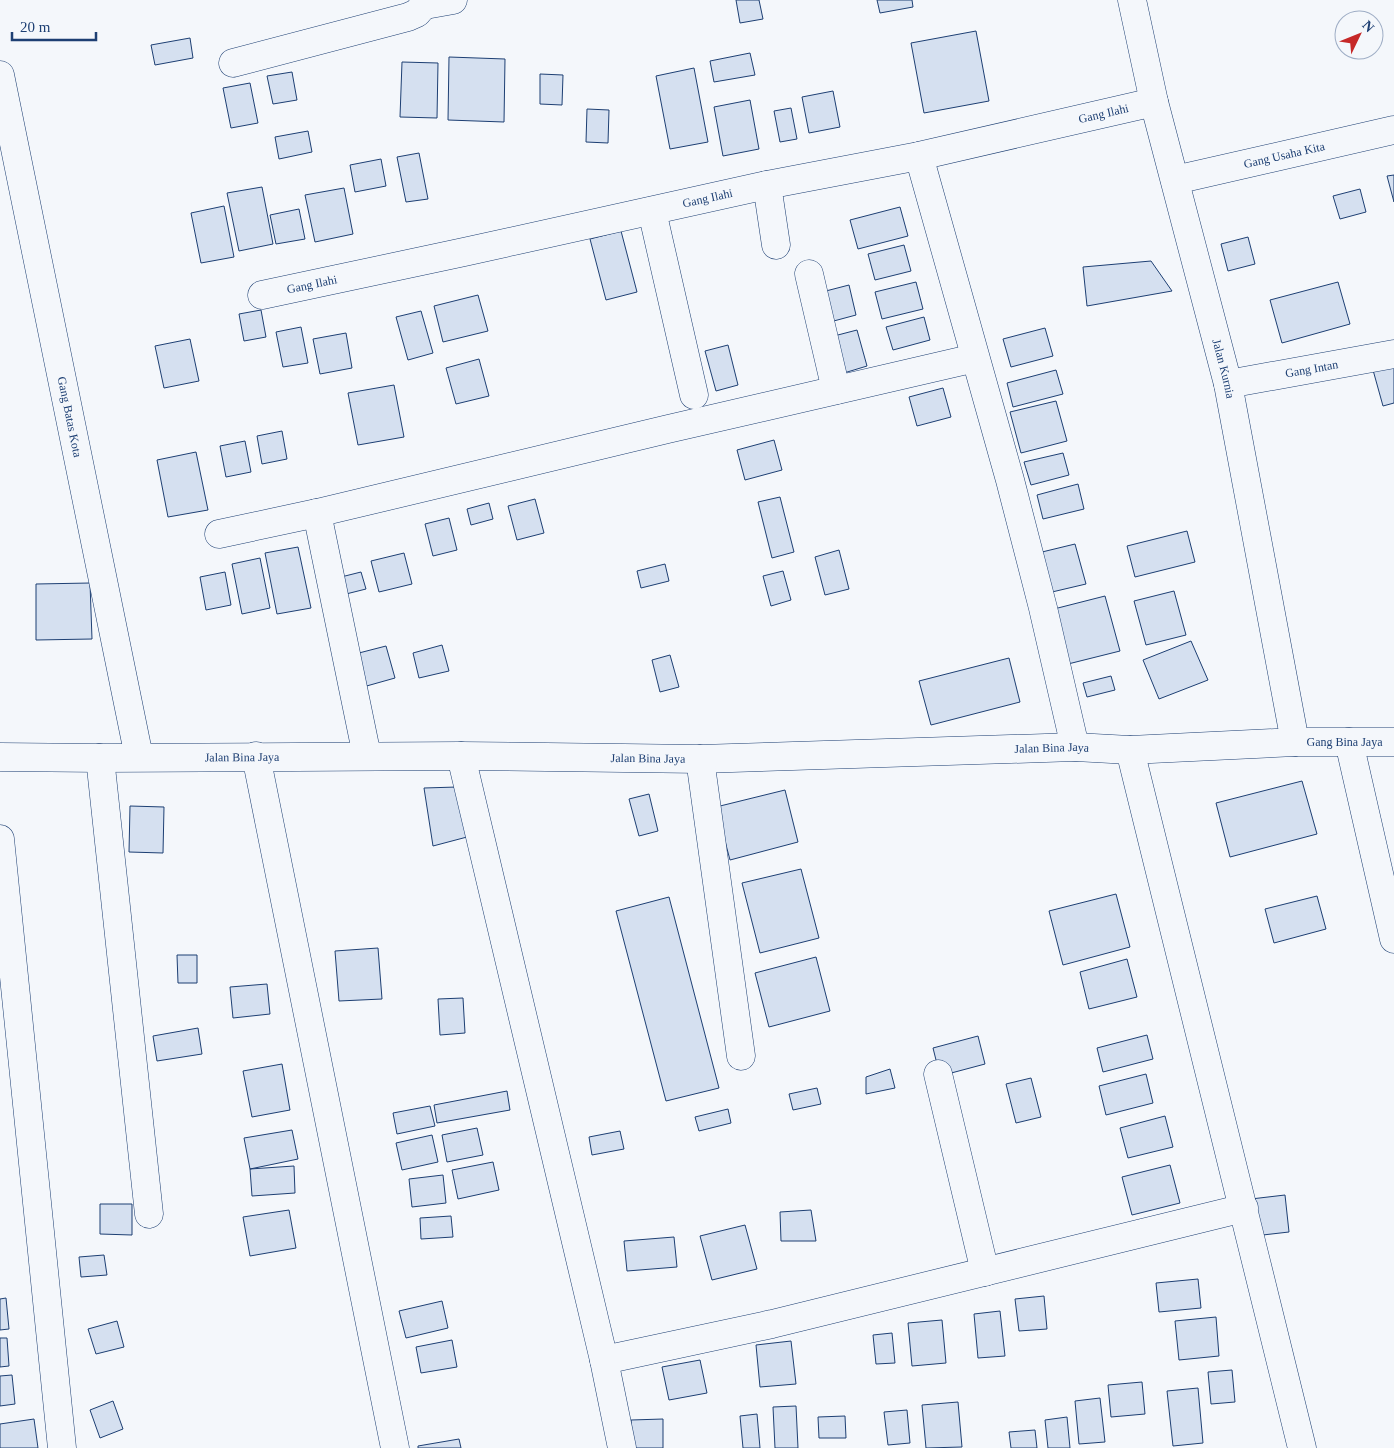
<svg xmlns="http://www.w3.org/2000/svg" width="1394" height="1448" font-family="'Times New Roman',serif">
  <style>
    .building { fill: #d5e0f0; stroke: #1d3f73 }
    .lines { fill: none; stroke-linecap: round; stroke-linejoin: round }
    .minor-casing { stroke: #1d3f73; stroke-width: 29 }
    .minor { stroke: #f4f7fb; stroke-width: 28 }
    .labels { text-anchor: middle; stroke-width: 4; stroke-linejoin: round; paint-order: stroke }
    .street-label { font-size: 12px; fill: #1d3f73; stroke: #f4f7fb }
  </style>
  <rect width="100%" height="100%" fill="#f4f7fb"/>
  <!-- building -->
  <path class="building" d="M 736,0 L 759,0 L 763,19 L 740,23 Z
    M 877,0 L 912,0 L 913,7 L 880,13 Z
    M 976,31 L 989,101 L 924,113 L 911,43 Z
    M 190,38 L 193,58 L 155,65 L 151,45 Z
    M 750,53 L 755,75 L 714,82 L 710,61 Z
    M 449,57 L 505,59 L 504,122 L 448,120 Z
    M 402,62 L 438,63 L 437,118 L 400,117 Z
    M 694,68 L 708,142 L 670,149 L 656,76 Z
    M 292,72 L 297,100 L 273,104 L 267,76 Z
    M 540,74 L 563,75 L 562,105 L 540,104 Z
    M 250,83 L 258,123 L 231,128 L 223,88 Z
    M 833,91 L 840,127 L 809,133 L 802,97 Z
    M 750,100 L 759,149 L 723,156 L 714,107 Z
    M 791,108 L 797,139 L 780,142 L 774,111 Z
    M 587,109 L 609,110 L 608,143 L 586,142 Z
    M 308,131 L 312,152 L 279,159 L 275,137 Z
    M 419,153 L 428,199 L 406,202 L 397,157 Z
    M 381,159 L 386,186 L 355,192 L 350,165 Z
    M 1394,175 L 1394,202 L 1387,176 Z
    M 262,187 L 273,244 L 239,251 L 227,193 Z
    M 344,188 L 353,234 L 315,242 L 305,195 Z
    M 1360,189 L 1366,212 L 1340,219 L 1333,196 Z
    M 224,206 L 234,257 L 201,263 L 191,213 Z
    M 900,207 L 908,236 L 858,249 L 850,220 Z
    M 299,209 L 305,239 L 276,244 L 270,215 Z
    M 621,231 L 637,292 L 606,300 L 590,239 Z
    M 1248,237 L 1255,264 L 1228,271 L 1221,244 Z
    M 904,245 L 911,271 L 875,280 L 868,254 Z
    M 1151,261 L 1172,291 L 1087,306 L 1083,267 Z
    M 916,282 L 923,309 L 882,319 L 875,292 Z
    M 1338,282 L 1350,324 L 1282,343 L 1270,300 Z
    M 849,285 L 856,315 L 830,322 L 822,292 Z
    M 478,295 L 488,331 L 443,342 L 434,306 Z
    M 261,310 L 266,337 L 244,341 L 239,314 Z
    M 421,311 L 433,353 L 408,360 L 396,317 Z
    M 924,317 L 930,340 L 893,350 L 886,327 Z
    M 301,327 L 308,363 L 283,367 L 276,332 Z
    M 1045,328 L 1053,356 L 1011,367 L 1003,339 Z
    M 857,330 L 867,366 L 844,373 L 834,336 Z
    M 346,333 L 352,368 L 320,374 L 313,339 Z
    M 190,339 L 199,381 L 164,388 L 155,346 Z
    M 728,345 L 738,385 L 716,391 L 705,351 Z
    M 479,359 L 489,396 L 456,404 L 446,368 Z
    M 1394,364 L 1394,403 L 1383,406 L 1373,370 Z
    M 1056,370 L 1063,394 L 1013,407 L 1007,383 Z
    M 394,385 L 404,437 L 358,445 L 348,393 Z
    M 943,388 L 951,417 L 917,426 L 909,397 Z
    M 1056,401 L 1067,441 L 1021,453 L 1010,412 Z
    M 282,431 L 287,459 L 262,464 L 257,436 Z
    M 774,440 L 782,470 L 745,480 L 737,450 Z
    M 245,441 L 251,472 L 226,477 L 220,446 Z
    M 196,452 L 208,510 L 168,517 L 157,460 Z
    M 1063,453 L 1069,475 L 1031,485 L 1024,462 Z
    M 1078,484 L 1084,509 L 1043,519 L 1037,495 Z
    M 780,497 L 794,552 L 772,558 L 758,502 Z
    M 535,499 L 544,533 L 517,540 L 508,506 Z
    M 489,503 L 493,519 L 471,525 L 467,509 Z
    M 449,518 L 457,550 L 433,556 L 425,524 Z
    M 1187,531 L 1195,562 L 1135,577 L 1127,546 Z
    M 1075,544 L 1086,584 L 1052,592 L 1042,552 Z
    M 298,547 L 311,608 L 277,614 L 265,553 Z
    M 839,550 L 849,589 L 825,595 L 815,557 Z
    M 404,553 L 412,584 L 379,592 L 371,561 Z
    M 260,558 L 270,608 L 242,614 L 232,564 Z
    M 665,564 L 669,581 L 641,588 L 637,571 Z
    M 783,571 L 791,600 L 771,606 L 763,576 Z
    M 225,572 L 231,605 L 206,610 L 200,577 Z
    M 361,572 L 366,589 L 346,594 L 341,577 Z
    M 90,583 L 92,639 L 36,640 L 36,584 Z
    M 1174,591 L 1186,635 L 1146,645 L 1134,601 Z
    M 1105,596 L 1120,651 L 1064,665 L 1050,610 Z
    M 1191,641 L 1208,680 L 1159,699 L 1143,660 Z
    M 442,645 L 449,671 L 419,678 L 413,653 Z
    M 386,646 L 395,678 L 363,687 L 355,654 Z
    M 670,655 L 679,687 L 660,692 L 652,660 Z
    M 1009,658 L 1020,702 L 931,725 L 919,681 Z
    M 1111,676 L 1115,690 L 1087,697 L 1083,683 Z
    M 1302,781 L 1317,834 L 1230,857 L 1216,803 Z
    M 457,787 L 467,837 L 433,846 L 424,788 Z
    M 785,790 L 798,842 L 730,860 L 716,807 Z
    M 649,794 L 658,831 L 639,836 L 629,799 Z
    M 130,806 L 164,807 L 163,853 L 129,852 Z
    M 801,869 L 819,938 L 760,953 L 742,883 Z
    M 1116,894 L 1130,947 L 1063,965 L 1049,911 Z
    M 1317,896 L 1326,929 L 1274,943 L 1265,909 Z
    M 669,897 L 719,1088 L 666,1101 L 616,911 Z
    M 378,948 L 382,999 L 339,1001 L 335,951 Z
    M 177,955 L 197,955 L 197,983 L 178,983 Z
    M 816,957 L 830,1011 L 769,1027 L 755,973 Z
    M 1127,959 L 1137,997 L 1089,1009 L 1080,972 Z
    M 267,984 L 270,1014 L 233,1018 L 230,987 Z
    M 463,998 L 465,1033 L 440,1035 L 438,999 Z
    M 198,1028 L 202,1054 L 157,1061 L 153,1036 Z
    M 1147,1035 L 1153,1059 L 1103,1072 L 1097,1048 Z
    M 978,1036 L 985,1064 L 940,1076 L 933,1048 Z
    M 282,1064 L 290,1110 L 252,1117 L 243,1071 Z
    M 890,1069 L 895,1088 L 866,1094 L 866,1077 Z
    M 1146,1074 L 1153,1103 L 1106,1115 L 1099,1086 Z
    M 1031,1078 L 1041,1117 L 1016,1123 L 1006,1084 Z
    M 817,1088 L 821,1104 L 793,1110 L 789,1094 Z
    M 507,1091 L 510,1110 L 437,1123 L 434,1105 Z
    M 430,1106 L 435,1126 L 397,1134 L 393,1113 Z
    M 728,1109 L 731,1123 L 699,1131 L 695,1117 Z
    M 1165,1116 L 1173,1147 L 1128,1158 L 1120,1128 Z
    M 477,1128 L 483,1155 L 447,1162 L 442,1135 Z
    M 292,1130 L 298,1159 L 250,1169 L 244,1138 Z
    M 620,1131 L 624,1149 L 592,1155 L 589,1137 Z
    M 432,1135 L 438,1162 L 402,1170 L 396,1143 Z
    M 493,1162 L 499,1190 L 458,1199 L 452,1170 Z
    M 1170,1165 L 1180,1203 L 1132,1215 L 1122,1177 Z
    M 294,1166 L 295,1193 L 252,1196 L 250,1169 Z
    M 443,1175 L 446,1203 L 412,1207 L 409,1179 Z
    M 1285,1195 L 1289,1232 L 1254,1236 L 1251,1199 Z
    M 100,1204 L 132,1204 L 132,1235 L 100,1234 Z
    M 289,1210 L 296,1248 L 250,1256 L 243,1217 Z
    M 811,1210 L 816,1241 L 781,1241 L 780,1212 Z
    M 451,1216 L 453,1237 L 421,1239 L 420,1218 Z
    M 745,1225 L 757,1269 L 712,1280 L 700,1236 Z
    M 674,1237 L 677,1267 L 627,1271 L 624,1241 Z
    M 104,1255 L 107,1275 L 81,1277 L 79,1257 Z
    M 1198,1279 L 1201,1308 L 1159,1312 L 1156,1283 Z
    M 1044,1296 L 1047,1329 L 1019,1331 L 1015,1299 Z
    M 6,1298 L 9,1329 L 0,1330 L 0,1299 Z
    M 442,1301 L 448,1328 L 406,1338 L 399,1311 Z
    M 1000,1311 L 1005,1356 L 978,1358 L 974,1314 Z
    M 1216,1317 L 1219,1356 L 1179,1360 L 1175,1321 Z
    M 942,1320 L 946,1363 L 912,1366 L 908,1323 Z
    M 117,1321 L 124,1347 L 96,1354 L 88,1329 Z
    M 892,1333 L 895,1363 L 876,1364 L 873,1335 Z
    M 0,1338 L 7,1338 L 9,1366 L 0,1367 Z
    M 452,1340 L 457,1367 L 421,1373 L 416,1347 Z
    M 791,1341 L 796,1384 L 760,1387 L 756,1345 Z
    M 700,1360 L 707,1393 L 669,1400 L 662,1367 Z
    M 1232,1370 L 1235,1402 L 1211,1404 L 1208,1372 Z
    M 12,1375 L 15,1404 L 0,1406 L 0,1376 Z
    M 1142,1382 L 1145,1414 L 1111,1417 L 1108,1385 Z
    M 1198,1388 L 1203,1443 L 1173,1446 L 1167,1391 Z
    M 1100,1398 L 1105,1442 L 1079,1444 L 1075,1401 Z
    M 113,1401 L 123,1429 L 100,1438 L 90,1410 Z
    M 958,1402 L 962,1447 L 926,1448 L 922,1405 Z
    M 796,1406 L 798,1448 L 775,1448 L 773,1407 Z
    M 907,1410 L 910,1443 L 888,1445 L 884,1412 Z
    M 757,1414 L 760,1448 L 743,1448 L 740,1416 Z
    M 845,1416 L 846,1438 L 819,1438 L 818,1417 Z
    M 1067,1417 L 1070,1448 L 1048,1448 L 1045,1420 Z
    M 34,1419 L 38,1448 L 0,1448 L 0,1424 Z
    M 663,1419 L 663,1448 L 632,1448 L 631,1420 Z
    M 1035,1430 L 1037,1448 L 1011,1448 L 1009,1432 Z
    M 459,1439 L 461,1448 L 418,1448 L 418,1446 Z"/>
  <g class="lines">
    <defs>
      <g id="minor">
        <path id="s1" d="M 1132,0 L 1154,102 L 1228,384 L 1295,742"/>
        <path d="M 425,5 L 453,0"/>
        <path d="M 233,63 L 408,17 L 417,13 L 428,0"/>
        <path id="s2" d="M 0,75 L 139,757"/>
        <path d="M 919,156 L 1010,480 L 1043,608 L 1075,747"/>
        <path id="s3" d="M 1175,180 L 1394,130"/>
        <path d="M 767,185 L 776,245"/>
        <path d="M 652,211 L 694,395"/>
        <path d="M 809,274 L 836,390"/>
        <path id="s4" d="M 262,295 L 464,252 L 767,185 L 919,156 L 1154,102"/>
        <path id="s5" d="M 1228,384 L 1394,354"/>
        <path d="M 317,513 L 367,756"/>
        <path d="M 219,534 L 317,513 L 668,429 L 975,358"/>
        <path d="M 1349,742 L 1394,939"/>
        <path d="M 1130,750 L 1302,1448"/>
        <path d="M 256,756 L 395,1448"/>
        <path d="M 461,756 L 604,1360 L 622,1448"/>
        <path id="s6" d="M 0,757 L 100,758 L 461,756 L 700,759 L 1075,747 L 1130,750 L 1295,742 L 1394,742"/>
        <path d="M 100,758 L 149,1214"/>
        <path d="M 700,759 L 741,1056"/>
        <path d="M 0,839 L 62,1448"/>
        <path d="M 938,1074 L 985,1272"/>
        <path d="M 604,1360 L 772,1324 L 1244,1208"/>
      </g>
    </defs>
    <!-- minor casing -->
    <use href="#minor" class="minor-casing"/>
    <!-- minor -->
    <use href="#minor" class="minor"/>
  </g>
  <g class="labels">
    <!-- street labels -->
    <g class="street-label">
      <text dy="4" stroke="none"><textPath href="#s4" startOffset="861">Gang Ilahi</textPath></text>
      <text dy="4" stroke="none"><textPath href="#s3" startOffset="112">Gang Usaha Kita</textPath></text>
      <text dy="4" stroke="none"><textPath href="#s4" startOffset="456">Gang Ilahi</textPath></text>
      <text dy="4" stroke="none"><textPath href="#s4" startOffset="51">Gang Ilahi</textPath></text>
      <text dy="4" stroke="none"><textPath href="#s1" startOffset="380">Jalan Kurnia</textPath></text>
      <text dy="4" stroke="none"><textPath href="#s5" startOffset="85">Gang Intan</textPath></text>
      <text dy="4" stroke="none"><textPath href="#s2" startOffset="349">Gang Batas Kota</textPath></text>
      <text dy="4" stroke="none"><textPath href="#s6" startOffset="1345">Gang Bina Jaya</textPath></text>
      <text dy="4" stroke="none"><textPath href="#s6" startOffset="1052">Jalan Bina Jaya</textPath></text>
      <text dy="4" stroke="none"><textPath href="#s6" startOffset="242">Jalan Bina Jaya</textPath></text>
      <text dy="4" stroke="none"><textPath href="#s6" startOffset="648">Jalan Bina Jaya</textPath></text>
    </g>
  </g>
  <!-- north arrow -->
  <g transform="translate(1359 35) rotate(47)"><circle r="24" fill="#f4f7fb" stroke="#9eadc5"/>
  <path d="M0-4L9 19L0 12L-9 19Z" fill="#c62828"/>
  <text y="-8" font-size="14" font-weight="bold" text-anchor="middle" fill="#1d3f73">N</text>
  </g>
  <!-- scale -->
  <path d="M12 32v8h84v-8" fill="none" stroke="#1d3f73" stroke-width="2.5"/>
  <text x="20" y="32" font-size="15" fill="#1d3f73" stroke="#f4f7fb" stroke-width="4" paint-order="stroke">20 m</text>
</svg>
